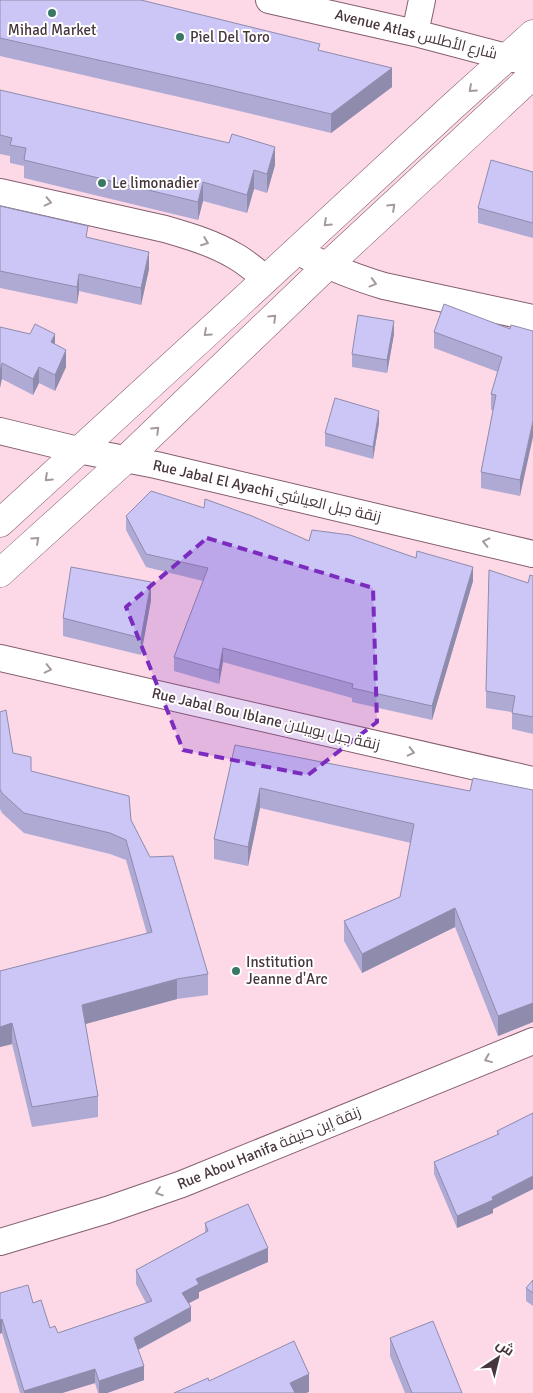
<svg xmlns="http://www.w3.org/2000/svg" width="533" height="1393" font-family="Signika,Cairo,sans-serif">
  <style>
    .lines { fill: none; stroke-linecap: round; stroke-linejoin: round }
    .street-casing { stroke: #855e6f; stroke-width: 28 }
    .primary-casing { stroke: #855e6f; stroke-width: 29 }
    .street { stroke: #fff; stroke-width: 26 }
    .primary { stroke: #fff; stroke-width: 28 }
    .wall { fill: #afaad4 }
    .shaded-wall { fill: #8f8bac }
    .building { fill: #ccc6f6; stroke: #8f8bac }
    .oneway { stroke: #a49a9e }
    .marked { fill: #7b2cbf; fill-opacity: 0.2; stroke: #7b2cbf; stroke-width: 4; stroke-dasharray: 10 6; stroke-linejoin: round }
    .poi-dot { fill: #397864; stroke: #fff; stroke-width: 2 }
    .labels { text-anchor: middle; stroke-width: 4; stroke-linejoin: round; paint-order: stroke }
    .poi-label { font-size: 15px; fill: #48363e; stroke: #fff; text-anchor: start }
    .street-label { font-size: 15px; fill: #48363e; stroke: #fff }
  </style>
  <rect width="100%" height="100%" fill="#fdd9e8"/>
  <g class="lines">
    <defs>
      <path id="street" d="M 269,0 L 415,33 L 533,64
        M 415,33 L 422,0
        M 0,192 L 165,229 C 189,236 213,243 235,256 C 246,262 256,271 266,279
        M 296,251 C 325,265 353,277 384,286 L 533,318
        M 0,431 L 78,450 L 156,465 L 533,554
        M 0,658 L 533,780
        M 0,1242 L 107,1210 L 182,1184 L 533,1041"/>
      <path id="primary" d="M 0,523 L 266,279 L 453,106 L 533,34
        M 0,573 L 126,459 L 327,266 L 533,75"/>
    </defs>
    <!-- street casing -->
    <use href="#street" class="street-casing"/>
    <!-- primary casing -->
    <use href="#primary" class="primary-casing"/>
    <!-- street -->
    <use href="#street" class="street"/>
    <!-- primary -->
    <use href="#primary" class="primary"/>
  </g>
  <!-- wall -->
  <path class="wall" d="M 0,0 L 320,51 L 392,87 L 331,133 L 214,105 L 0,56 Z
    M 0,90 L 275,165 L 267,193 L 254,189 L 247,213 L 203,201 L 198,220 L 24,178 L 24,166 L 10,163 L 10,156 L 0,154 Z
    M 533,172 L 533,238 L 478,223 L 478,208 Z
    M 0,206 L 88,238 L 149,269 L 141,305 L 79,291 L 77,304 L 0,288 Z
    M 0,327 L 55,345 L 66,367 L 55,391 L 39,383 L 33,395 L 2,379 Z
    M 510,329 L 533,331 L 520,496 L 481,488 L 481,472 L 493,410 L 491,410 L 491,394 L 498,372 L 434,348 L 434,332 Z
    M 394,334 L 387,373 L 352,367 L 352,354 Z
    M 379,423 L 373,459 L 325,446 L 325,433 Z
    M 204,508 L 309,541 L 473,581 L 432,720 L 352,702 L 352,698 L 223,662 L 219,684 L 174,671 L 174,657 L 203,581 L 146,567 L 126,530 L 126,516 Z
    M 533,576 L 533,734 L 512,729 L 512,712 L 486,708 L 486,691 L 528,583 Z
    M 151,600 L 141,655 L 63,636 L 63,618 Z
    M 0,712 L 13,753 L 31,771 L 131,820 L 208,974 L 208,995 L 177,999 L 85,1024 L 98,1096 L 98,1117 L 32,1127 L 12,1044 L 0,1047 L 0,971 L 147,934 L 126,860 L 110,854 L 24,833 L 2,813 L 0,809 Z
    M 235,745 L 470,791 L 533,790 L 533,1022 L 498,1036 L 455,927 L 362,973 L 344,941 L 344,921 L 400,897 L 411,843 L 260,808 L 248,866 L 214,859 L 214,839 Z
    M 533,1113 L 533,1189 L 493,1209 L 493,1213 L 457,1228 L 434,1174 L 434,1162 L 497,1135 L 497,1131 Z
    M 205,1223 L 268,1262 L 199,1292 L 199,1298 L 188,1303 L 191,1321 L 138,1350 L 144,1380 L 107,1393 L 98,1393 L 95,1383 L 62,1393 L 20,1393 L 2,1333 L 0,1293 L 33,1303 L 50,1328 L 58,1333 L 146,1303 L 136,1284 L 136,1270 L 205,1233 Z
    M 533,1280 L 533,1306 L 526,1301 L 526,1288 Z
    M 390,1338 L 462,1393 L 405,1393 L 390,1356 Z"/>
  <!-- shaded-wall -->
  <path class="shaded-wall" d="M 392,68 L 392,87 L 331,133 L 331,114 Z
    M 275,147 L 275,165 L 267,193 L 267,174 Z
    M 254,170 L 254,189 L 247,213 L 247,195 Z
    M 203,182 L 203,201 L 198,220 L 198,202 Z
    M 149,252 L 149,269 L 141,305 L 141,288 Z
    M 79,274 L 79,291 L 77,304 L 77,287 Z
    M 394,321 L 394,334 L 387,373 L 387,360 Z
    M 55,334 L 55,350 L 51,342 Z
    M 66,350 L 66,367 L 55,391 L 55,375 Z
    M 2,363 L 2,379 L 0,388 L 0,371 Z
    M 39,367 L 39,383 L 33,395 L 33,379 Z
    M 379,411 L 379,423 L 373,459 L 373,447 Z
    M 533,421 L 533,437 L 520,496 L 520,480 Z
    M 473,567 L 473,581 L 432,720 L 432,706 Z
    M 151,582 L 151,600 L 141,655 L 141,638 Z
    M 223,648 L 223,662 L 219,684 L 219,670 Z
    M 260,788 L 260,808 L 248,866 L 248,847 Z
    M 455,908 L 455,927 L 362,973 L 362,954 Z
    M 177,979 L 177,999 L 82,1025 L 82,1005 Z
    M 533,1003 L 533,1022 L 498,1036 L 498,1016 Z
    M 12,1023 L 12,1044 L 0,1047 L 0,1027 Z
    M 533,1176 L 533,1189 L 493,1209 L 493,1213 L 457,1228 L 457,1216 Z
    M 268,1248 L 268,1262 L 199,1292 L 199,1298 L 182,1307 L 182,1293 L 196,1279 Z
    M 191,1307 L 191,1321 L 134,1352 L 134,1338 Z
    M 2,1319 L 2,1333 L 0,1334 L 0,1320 Z
    M 144,1366 L 144,1380 L 107,1393 L 99,1393 L 99,1381 Z
    M 95,1369 L 95,1383 L 62,1393 L 24,1393 L 24,1391 Z
    M 309,1374 L 309,1392 L 306,1393 L 290,1393 L 290,1383 Z"/>
  <!-- building -->
  <path class="building" d="M 0,0 L 141,0 L 320,44 L 318,50 L 392,68 L 331,114 L 214,86 L 0,38 Z
    M 0,90 L 229,143 L 232,134 L 275,147 L 267,174 L 254,170 L 247,195 L 203,182 L 198,202 L 24,160 L 26,148 L 10,145 L 12,138 L 0,135 Z
    M 491,160 L 533,172 L 533,223 L 478,208 Z
    M 0,206 L 88,226 L 86,237 L 149,252 L 141,288 L 79,274 L 77,287 L 0,271 Z
    M 444,304 L 510,329 L 511,325 L 533,331 L 533,421 L 520,480 L 481,472 L 496,395 L 491,394 L 502,357 L 434,332 Z
    M 358,315 L 394,321 L 387,360 L 352,354 Z
    M 35,324 L 55,334 L 51,342 L 66,350 L 55,375 L 39,367 L 33,379 L 2,363 L 0,371 L 0,327 L 30,334 Z
    M 335,398 L 379,411 L 373,447 L 325,433 Z
    M 151,491 L 204,508 L 205,499 L 252,516 L 309,541 L 312,530 L 350,535 L 416,558 L 417,551 L 473,567 L 432,706 L 352,688 L 353,684 L 223,648 L 219,670 L 174,657 L 208,568 L 146,554 L 126,516 Z
    M 71,567 L 151,582 L 141,638 L 63,618 Z
    M 489,570 L 528,583 L 530,575 L 533,576 L 533,717 L 512,713 L 515,696 L 486,691 Z
    M 6,710 L 13,753 L 31,757 L 31,771 L 129,796 L 131,820 L 150,857 L 173,856 L 208,974 L 177,979 L 82,1005 L 98,1096 L 32,1107 L 12,1023 L 0,1027 L 0,971 L 152,932 L 126,840 L 110,833 L 24,813 L 2,793 L 0,789 L 0,712 Z
    M 235,745 L 470,791 L 473,778 L 533,790 L 533,1003 L 498,1016 L 455,908 L 362,954 L 344,921 L 400,897 L 414,824 L 260,788 L 248,847 L 214,839 Z
    M 533,1113 L 533,1176 L 492,1197 L 493,1200 L 457,1216 L 434,1162 L 499,1134 L 497,1131 Z
    M 248,1204 L 268,1248 L 196,1279 L 199,1284 L 182,1293 L 191,1307 L 134,1338 L 144,1366 L 99,1381 L 95,1369 L 24,1391 L 2,1319 L 0,1320 L 0,1293 L 28,1285 L 33,1303 L 41,1300 L 50,1328 L 55,1326 L 58,1333 L 152,1301 L 136,1270 L 208,1231 L 205,1223 Z
    M 533,1280 L 533,1293 L 526,1288 Z
    M 433,1321 L 462,1393 L 412,1393 L 390,1338 Z
    M 294,1341 L 309,1374 L 290,1383 L 295,1393 L 174,1393 L 208,1378 L 209,1381 Z"/>
  <!-- one-way arrows -->
  <defs><path id="oneway-chevron" d="M-2-3.5L2.5 0L-2 3.5" fill="none" stroke-width="1.6" stroke-linecap="round" stroke-linejoin="round" transform="scale(1.25)"/></defs>
  <g class="oneway">
    <use href="#oneway-chevron" transform="translate(472 89) rotate(138)"/>
    <use href="#oneway-chevron" transform="translate(48 202) rotate(13)"/>
    <use href="#oneway-chevron" transform="translate(392 207) rotate(-43)"/>
    <use href="#oneway-chevron" transform="translate(327 223) rotate(137)"/>
    <use href="#oneway-chevron" transform="translate(205 242) rotate(21)"/>
    <use href="#oneway-chevron" transform="translate(373 283) rotate(15)"/>
    <use href="#oneway-chevron" transform="translate(273 318) rotate(-44)"/>
    <use href="#oneway-chevron" transform="translate(207 333) rotate(138)"/>
    <use href="#oneway-chevron" transform="translate(156 430) rotate(-44)"/>
    <use href="#oneway-chevron" transform="translate(48 478) rotate(137)"/>
    <use href="#oneway-chevron" transform="translate(36 540) rotate(-42)"/>
    <use href="#oneway-chevron" transform="translate(486 542) rotate(-167)"/>
    <use href="#oneway-chevron" transform="translate(48 669) rotate(13)"/>
    <use href="#oneway-chevron" transform="translate(411 752) rotate(13)"/>
    <use href="#oneway-chevron" transform="translate(488 1059) rotate(158)"/>
    <use href="#oneway-chevron" transform="translate(159 1192) rotate(161)"/>
  </g>
  <!-- marked area -->
  <path class="marked" d="M 207,538 L 373,588 L 377,722 L 308,775 L 183,750 L 126,607 Z"/>
  <!-- markers -->
  <g class="poi-dot">
    <circle cx="52" cy="13" r="5"/>
    <circle cx="180" cy="37" r="5"/>
    <circle cx="102" cy="183" r="5"/>
    <circle cx="236" cy="971" r="5"/>
  </g>
  <g class="labels">
    <!-- poi labels -->
    <g class="poi-label">
      <text x="52" y="35" text-anchor="middle">Mihad Market</text>
      <text x="190" y="42">Piel Del Toro</text>
      <text x="112" y="188">Le limonadier</text>
      <text x="246" y="967">Institution<tspan x="246" dy="17">Jeanne d'Arc</tspan></text>
    </g>
    <!-- street labels -->
    <g class="street-label">
      <text transform="translate(416 34) rotate(14)" y="5">Avenue Atlas شارع الأطلس</text>
      <text transform="translate(267 491) rotate(13)" y="5">Rue Jabal El Ayachi زنقة جبل العياشي</text>
      <text transform="translate(266 719) rotate(13)" y="5">Rue Jabal Bou Iblane زنقة جبل بويبلان</text>
      <text transform="translate(269 1148) rotate(-22)" y="5">Rue Abou Hanifa زنقة اٍبن حنيفة</text>
    </g>
  </g>
  <!-- north arrow -->
  <g transform="translate(498 1358) rotate(35)" stroke="#ffffff" stroke-width="4" paint-order="stroke">
  <path d="M0-4L9 19L0 12L-9 19Z" fill="#48363e"/>
  <text y="-8" font-size="14" font-weight="bold" text-anchor="middle" fill="#48363e">ش</text>
  </g>
</svg>
